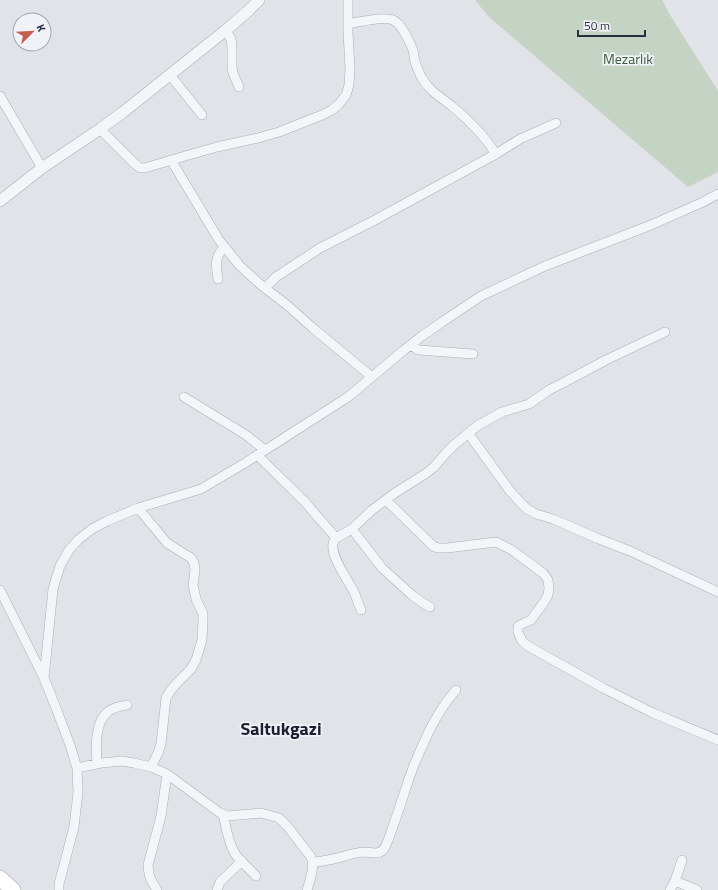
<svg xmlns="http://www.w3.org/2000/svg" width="718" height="890" font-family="'Titillium Web',sans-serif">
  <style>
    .green { fill: #c4d3c4 }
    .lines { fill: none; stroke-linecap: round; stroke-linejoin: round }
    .minor-casing { stroke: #abacb6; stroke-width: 10 }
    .tertiary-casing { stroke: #abacb6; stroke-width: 12 }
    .primary-casing { stroke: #a2a4b4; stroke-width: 16 }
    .minor { stroke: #f4f5f8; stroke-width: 9 }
    .tertiary { stroke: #f4f5f8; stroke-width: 11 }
    .primary { stroke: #fff; stroke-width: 15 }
    .labels { text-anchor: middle; stroke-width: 3.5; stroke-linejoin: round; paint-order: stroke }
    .park-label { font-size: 14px; fill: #3a5b3c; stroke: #f1f2f7 }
    .district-label { font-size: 18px; font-weight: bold; fill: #1d1f31; stroke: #f1f2f7 }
  </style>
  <rect width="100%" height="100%" fill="#e2e3e9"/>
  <!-- green -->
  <path class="green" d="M 475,0 L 662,0 L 670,15 L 718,91 L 718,172 L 688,187 L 489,17 Z"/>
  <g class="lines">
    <defs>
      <path id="minor" d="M 348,24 C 358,22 385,16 393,20 C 401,23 410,42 413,50 C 414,54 414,58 415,62 C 417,67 419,73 422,78 C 429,91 442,98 453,107 C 470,121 484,135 496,154
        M 226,30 L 231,39 L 232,47 L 232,67 L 233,73 L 239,87
        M 170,75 L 202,115
        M 0,96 L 42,168
        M 100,129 L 133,162 L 140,168 L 145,168 L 185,156 L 217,147 L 258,138 L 279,132 L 322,115 L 332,110 L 339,104 L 346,95 L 349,85 L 350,69 L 348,32 L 348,0
        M 171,160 L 219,240 L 240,266 L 261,285 L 287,305 L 314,329 L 372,377
        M 218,279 C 216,265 214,258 224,247
        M 265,288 L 276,277 L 320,248 L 375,220 L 496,154 L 520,139 L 556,123
        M 410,345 L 419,350 L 473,354
        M 184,397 L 246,435 L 265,450
        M 468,433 L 510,491 L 519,501 L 527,509 L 536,514 L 553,519 L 599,539 L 630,551 L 718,592
        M 257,455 L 304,501 L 336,538 L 352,529 L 372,510 L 395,493 L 425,474 L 434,467 L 446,453 L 454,445 L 477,426 L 502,412 L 529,404 L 549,390 L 561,384 L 606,360 L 665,332
        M 386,500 L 433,546 L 438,548 L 447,548 L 496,542 L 510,549 L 543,573 L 548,580 L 549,588 L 548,595 L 544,602 L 531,620 L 520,625 L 518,627 L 518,632 L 522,641 L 528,646 L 603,688 L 653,713 L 718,740
        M 138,508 L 167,543 L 191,558 L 194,563 L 195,570 L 193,585 L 196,599 L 203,614 L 203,621 L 202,640 L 196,660 L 191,669 L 177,683 L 171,690 L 166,698 L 161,744 L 158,753 L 151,767
        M 352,529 L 382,568 L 412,595 L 423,603 L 430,607
        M 336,538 C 324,549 349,581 354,592 C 357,598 358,604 361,610
        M 0,590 L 44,678 L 56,708 L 70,745 L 77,768 L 78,792 L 74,827 L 59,884 L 59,890
        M 44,678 L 53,589 L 60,566 L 69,550 L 78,540 L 92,529 L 107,521 L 138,508 L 201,489 L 245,463 L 348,397 L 404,350 L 422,336 L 442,322 L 481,296 L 545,266 L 651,225 L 701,203 L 718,194
        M 97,764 C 96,747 94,722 109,711 C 114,707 121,706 127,705
        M 77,768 L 101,763 L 122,761 L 134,763 L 151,767 L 167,774 L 220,813 L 227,816 L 261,813 L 279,818 L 288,827 L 311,857 C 315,867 310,880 307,890
        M 223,814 C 226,827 228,841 234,852 C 239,861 249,868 256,876
        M 313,862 C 318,862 323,861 328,860 C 340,858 352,853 364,852 C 370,852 377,855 382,851 C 387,847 390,834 392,829 C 400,808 406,786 414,765 C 425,739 437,711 456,690
        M 675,881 L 697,890
        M 157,890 L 151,880 L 149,874 L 148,865 L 161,816 L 167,774
        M 217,890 L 220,882 L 242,861
        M 670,890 L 675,881 L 682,860"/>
      <path id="tertiary" d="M 0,201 L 42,168 L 100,129 L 122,113 L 226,30 L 248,11 L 259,0"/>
      <path id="primary" d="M 0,878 L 13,890"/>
    </defs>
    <!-- minor casing -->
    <use href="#minor" class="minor-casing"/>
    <!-- tertiary casing -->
    <use href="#tertiary" class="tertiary-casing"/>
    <!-- primary casing -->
    <use href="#primary" class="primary-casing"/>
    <!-- minor -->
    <use href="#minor" class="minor"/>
    <!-- tertiary -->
    <use href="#tertiary" class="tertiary"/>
    <!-- primary -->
    <use href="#primary" class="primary"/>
  </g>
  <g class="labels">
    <!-- park labels -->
    <g class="park-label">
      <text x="628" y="64">Mezarlık</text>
    </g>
    <!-- district labels -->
    <g class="district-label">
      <text x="281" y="735">Saltukgazi</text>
    </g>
  </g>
  <!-- north arrow -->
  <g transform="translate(32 32) rotate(66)"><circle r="19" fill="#f1f2f7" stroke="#a2a3ae"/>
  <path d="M0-3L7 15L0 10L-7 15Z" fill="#c55e51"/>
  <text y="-6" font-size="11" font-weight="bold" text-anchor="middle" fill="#2b2d40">K</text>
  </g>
  <!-- scale -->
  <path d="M578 30v6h67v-6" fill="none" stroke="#2b2d40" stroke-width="2"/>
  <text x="584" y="30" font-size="12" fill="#2b2d40" stroke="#f1f2f7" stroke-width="3" paint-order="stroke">50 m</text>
</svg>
